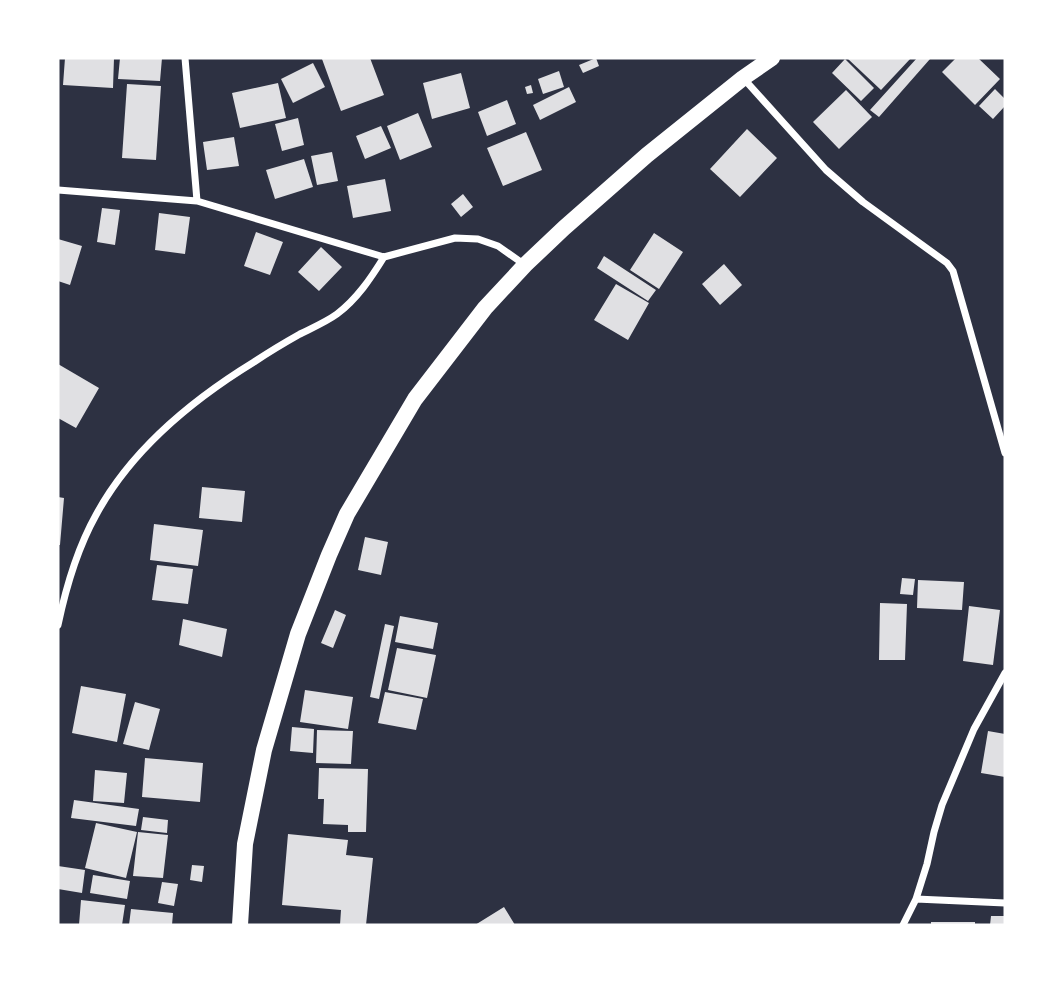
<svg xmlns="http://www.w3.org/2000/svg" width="1063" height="983" font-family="'Exo 2',sans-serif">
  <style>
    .building { fill: #e0e0e3 }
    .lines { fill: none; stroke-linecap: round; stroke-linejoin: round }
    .minor { stroke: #fff; stroke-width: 7 }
    .primary { stroke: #fff; stroke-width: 16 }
  </style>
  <rect width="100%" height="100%" fill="#2d3142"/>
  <!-- building -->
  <path class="building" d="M 65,58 L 114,58 L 113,88 L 63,85 Z
    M 120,58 L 162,58 L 160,81 L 118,79 Z
    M 326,58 L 370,58 L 384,95 L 341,111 L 322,59 Z
    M 596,58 L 599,66 L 583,73 L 579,65 Z
    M 847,58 L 911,58 L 881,90 Z
    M 917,58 L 929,58 L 930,59 L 879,117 L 870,110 Z
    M 956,58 L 978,58 L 1000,79 L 975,105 L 942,72 Z
    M 845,59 L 874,88 L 861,101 L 832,73 Z
    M 313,63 L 325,87 L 293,103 L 281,79 Z
    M 559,71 L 564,87 L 543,94 L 538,79 Z
    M 461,73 L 470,108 L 432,119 L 423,83 Z
    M 278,83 L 286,118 L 240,128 L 232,93 Z
    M 127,84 L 161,86 L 156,160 L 122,158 Z
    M 531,85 L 533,93 L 527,94 L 525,87 Z
    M 569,87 L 576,102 L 540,120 L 533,105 Z
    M 995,89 L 1005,99 L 1005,106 L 993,119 L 979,106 Z
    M 846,90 L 872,117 L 839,149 L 813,122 Z
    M 507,100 L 516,124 L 487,136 L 478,112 Z
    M 418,113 L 432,147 L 400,160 L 387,126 Z
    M 298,118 L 304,145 L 282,151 L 275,124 Z
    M 381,126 L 391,148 L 365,159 L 356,136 Z
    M 747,129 L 777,158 L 740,197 L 710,169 Z
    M 526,132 L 542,170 L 503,186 L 487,148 Z
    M 234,137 L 239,166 L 207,170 L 203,142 Z
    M 332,152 L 338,181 L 317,185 L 311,156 Z
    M 304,159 L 313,187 L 275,199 L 266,170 Z
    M 385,179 L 391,211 L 353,218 L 347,186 Z
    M 463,194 L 473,207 L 461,217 L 451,204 Z
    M 102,208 L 120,210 L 115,245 L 97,242 Z
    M 159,213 L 190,217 L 185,254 L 155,250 Z
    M 256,232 L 283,242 L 270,275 L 244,266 Z
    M 654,233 L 683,252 L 659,289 L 630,270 Z
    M 58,239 L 82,246 L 70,285 L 58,281 Z
    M 321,247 L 342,267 L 319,291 L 298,272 Z
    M 604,256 L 656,290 L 648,301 L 597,268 Z
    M 724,264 L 742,285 L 720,305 L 702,284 Z
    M 616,284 L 649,303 L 628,340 L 594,320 Z
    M 58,364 L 99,388 L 76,428 L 58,418 Z
    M 202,487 L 245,491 L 242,522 L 199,518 Z
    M 58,497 L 64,498 L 60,545 L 58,545 Z
    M 154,524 L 203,530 L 198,566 L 150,560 Z
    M 365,537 L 388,542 L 381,575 L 358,570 Z
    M 157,565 L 193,569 L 188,604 L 152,600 Z
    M 902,578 L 915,579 L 913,595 L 900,594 Z
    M 918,580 L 964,582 L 962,610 L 917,608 Z
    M 880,603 L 907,604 L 905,660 L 879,660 Z
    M 969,606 L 1000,610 L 993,665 L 963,661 Z
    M 335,610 L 346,615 L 333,648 L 321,643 Z
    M 400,616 L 438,623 L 433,649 L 395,642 Z
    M 183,619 L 227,629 L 222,657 L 179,645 Z
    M 385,624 L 394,626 L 379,699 L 370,697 Z
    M 397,648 L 436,655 L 427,698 L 388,690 Z
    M 81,686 L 126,694 L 117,742 L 72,733 Z
    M 305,690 L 353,697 L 348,729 L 300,722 Z
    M 385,692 L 423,699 L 416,730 L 378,723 Z
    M 135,702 L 160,709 L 149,750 L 123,744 Z
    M 292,727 L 314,729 L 313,753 L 290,751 Z
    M 317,730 L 353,731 L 351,764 L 316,763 Z
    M 988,731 L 1005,734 L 1005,777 L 981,773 Z
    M 145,758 L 203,763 L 200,802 L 142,797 Z
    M 319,768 L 368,769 L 366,832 L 348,832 L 348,825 L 323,824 L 324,799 L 318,799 Z
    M 95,770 L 127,773 L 124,803 L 93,801 Z
    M 74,800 L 139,809 L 136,826 L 71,818 Z
    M 143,817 L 168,820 L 167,833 L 141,830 Z
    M 96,823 L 137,832 L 126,878 L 85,868 Z
    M 138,832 L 168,835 L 163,878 L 133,876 Z
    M 288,834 L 348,840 L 346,855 L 373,858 L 366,925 L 340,925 L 341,910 L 282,905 Z
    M 192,865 L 204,866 L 202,882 L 190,880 Z
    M 58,866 L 85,870 L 82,893 L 58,889 Z
    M 93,875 L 130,881 L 127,899 L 90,893 Z
    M 162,882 L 178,884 L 174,906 L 158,903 Z
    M 81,900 L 125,905 L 122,925 L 79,925 Z
    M 504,907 L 515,925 L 475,925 Z
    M 131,909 L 173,913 L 172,925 L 129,925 Z
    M 991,916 L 1005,916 L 1005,925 L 990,925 Z
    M 931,922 L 975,922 L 975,925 L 931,925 Z"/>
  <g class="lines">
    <!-- minor -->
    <path class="minor" d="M 185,58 L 197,201
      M 744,79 L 826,170 L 863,202 L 947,263 L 953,271 L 1005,453
      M 58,190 L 197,201 L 384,257 L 455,238 L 478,239 L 498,246 L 525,265
      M 58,625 C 66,587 77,549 96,515 C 131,450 192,400 254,362 C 269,352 284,343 300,334 C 312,328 326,322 337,314 C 357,299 371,278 384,257
      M 916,899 L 1005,903
      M 903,925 L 916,899 L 927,864 L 934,832 L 942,805 L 974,729 L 1005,673"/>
    <!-- primary -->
    <path class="primary" d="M 240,925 L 245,844 L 264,750 L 298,634 L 329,555 L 347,514 L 415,399 L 485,308 L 525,265 L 564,228 L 647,155 L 743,78 L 772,58"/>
  </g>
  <!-- border -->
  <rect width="1063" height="983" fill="none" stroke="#ffffff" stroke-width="119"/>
</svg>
